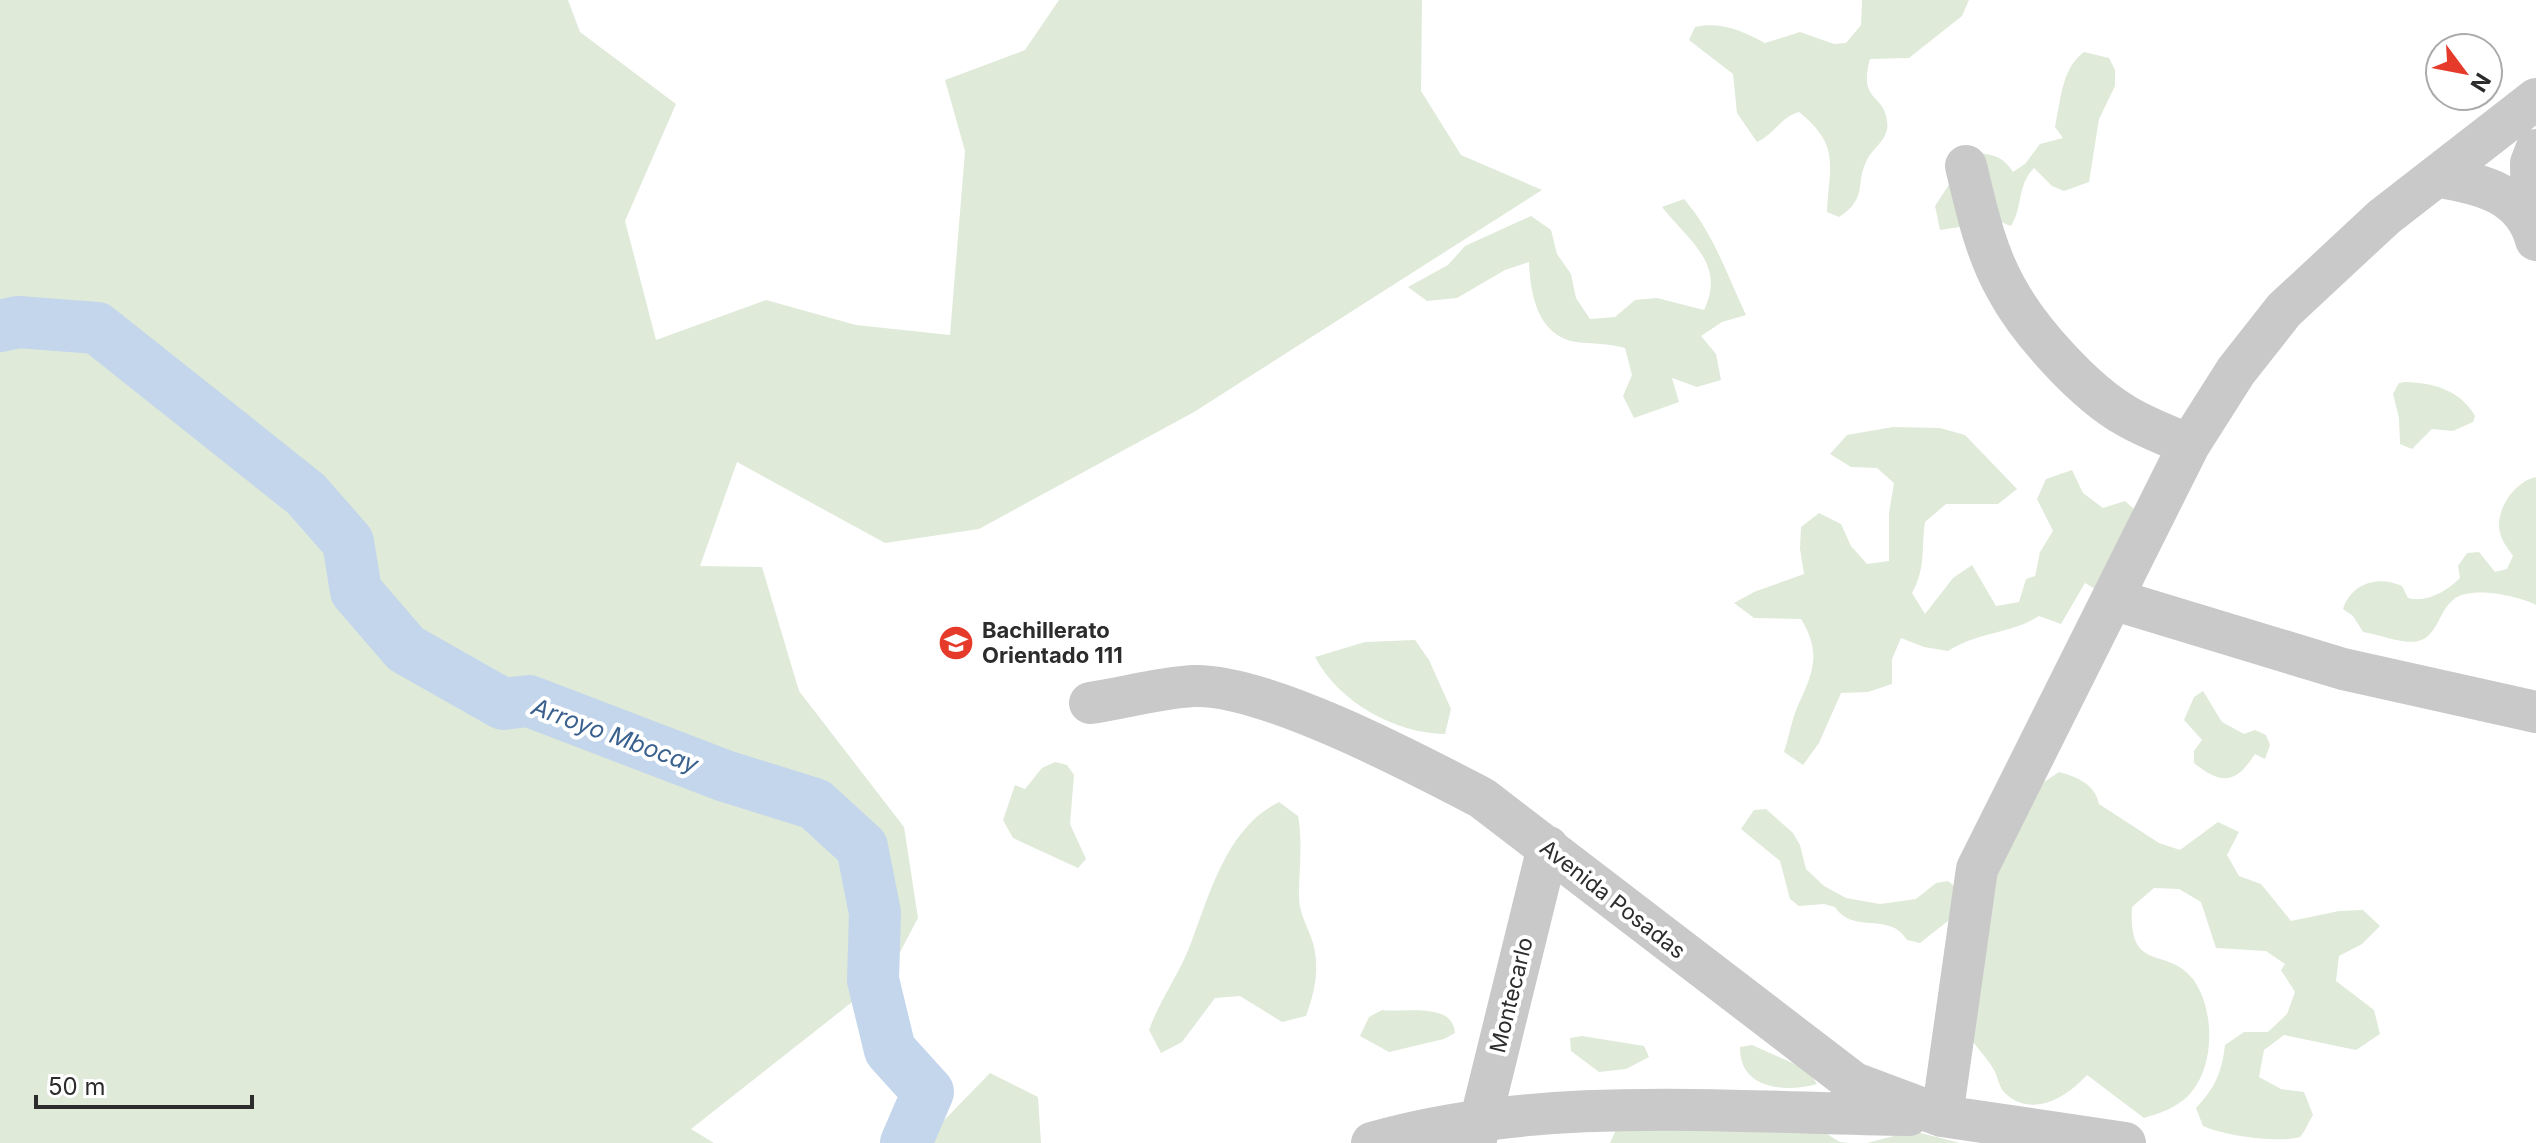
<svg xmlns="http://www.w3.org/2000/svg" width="2536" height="1143" font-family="Inter,sans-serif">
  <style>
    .green { fill: #dfead9 }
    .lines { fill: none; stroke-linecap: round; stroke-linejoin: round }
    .river { stroke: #c4d6eb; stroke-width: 52 }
    .minor { stroke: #c9c9c9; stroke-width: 42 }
    .labels { text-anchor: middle; stroke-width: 8; stroke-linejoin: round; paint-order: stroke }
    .poi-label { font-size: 22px; font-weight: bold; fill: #2c2c2c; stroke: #fff; text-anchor: start }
    .street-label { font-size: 22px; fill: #2c2c2c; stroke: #fff }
    .water-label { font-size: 24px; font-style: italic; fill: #3a608e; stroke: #fff }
  </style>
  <rect width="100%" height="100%" fill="#fff"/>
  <!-- green -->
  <path class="green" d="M 0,0 L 568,0 L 580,32 L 676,104 L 625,221 L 656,340 L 766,300 L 856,325 L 950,335 L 965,151 L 945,80 L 1025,50 L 1059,0 L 1422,0 L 1421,91 L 1461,155 L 1542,190 L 1194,412 L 979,529 L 885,543 L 737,462 L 700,566 L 762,567 L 799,691 L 904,827 L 918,918 L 889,973 L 691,1129 L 714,1143 L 0,1143 Z
    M 1862,0 L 1969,0 L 1962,16 L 1909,58 L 1870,59 C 1858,102 1884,93 1887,121 C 1890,138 1875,146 1868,158 C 1854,183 1869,198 1839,217 L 1827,212 C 1829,165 1841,146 1799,112 C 1781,117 1774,134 1757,142 L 1737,113 L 1733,74 L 1689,40 L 1695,27 C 1720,21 1743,31 1765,43 L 1800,32 L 1834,44 L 1846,43 L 1861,25 Z
    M 2084,52 L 2109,58 L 2115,70 L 2115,86 L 2099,119 L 2089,182 L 2064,191 L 2052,186 L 2034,168 C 2017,185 2023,207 2011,226 L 1999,221 L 1940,230 L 1935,206 L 1969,154 C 1988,152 2003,155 2013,172 L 2025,164 L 2040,144 L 2063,138 L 2055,127 C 2061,101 2061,69 2084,52 Z
    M 1684,199 C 1714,234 1727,275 1746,315 L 1722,322 L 1701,336 L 1716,354 L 1721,380 L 1697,387 L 1672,378 L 1679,402 L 1634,418 L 1623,396 L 1632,375 L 1625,348 C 1608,343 1593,344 1576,342 C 1537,336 1530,292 1529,262 L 1505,270 L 1457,298 L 1427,301 L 1408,287 L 1448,265 L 1465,246 L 1531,216 L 1551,230 L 1557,254 L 1571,274 L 1576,298 L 1590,319 L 1615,317 L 1635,300 L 1657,298 L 1704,310 C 1726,264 1690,242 1662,207 Z
    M 2405,382 C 2434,383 2460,390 2475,416 L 2473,422 L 2453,431 L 2432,429 L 2412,449 L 2400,444 L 2399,418 L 2393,394 L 2399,383 Z
    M 1893,427 L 1940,428 L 1965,435 L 2017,489 L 1998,504 L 1946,504 L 1925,522 C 1921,550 1926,568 1912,593 L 1925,614 L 1953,578 L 1972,565 L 1996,606 L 2019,602 L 2026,579 L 2035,576 L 2040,552 L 2053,531 L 2037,499 L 2046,479 L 2072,470 L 2083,493 L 2103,508 L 2125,501 L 2142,516 L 2112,599 L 2085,583 L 2061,624 L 2039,616 C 2008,635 1979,631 1948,651 L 1924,647 L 1901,638 L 1892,659 L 1892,684 L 1868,692 L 1841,693 L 1819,743 L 1803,765 L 1784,752 C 1789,737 1792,718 1799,703 C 1814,671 1821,652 1801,619 L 1754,618 L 1734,603 L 1754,592 L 1804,574 L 1800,549 L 1801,527 L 1819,513 L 1841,524 L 1851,546 L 1867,564 L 1889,561 L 1889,513 L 1894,483 L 1877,468 L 1851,467 L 1830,454 L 1847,435 Z
    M 2536,477 L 2536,605 C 2519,596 2469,585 2453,600 C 2439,611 2437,637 2418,641 C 2404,645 2378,634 2363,632 L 2353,616 L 2343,609 C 2351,583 2379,575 2402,586 L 2408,598 C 2427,603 2447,591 2460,578 L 2458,566 L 2467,553 L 2479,552 L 2495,572 L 2507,569 L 2513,556 C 2508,549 2502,541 2500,533 C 2494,511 2515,481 2536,477 Z
    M 1415,640 L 1429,660 L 1451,709 L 1445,734 C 1394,733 1339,702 1315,657 L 1365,642 Z
    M 2203,691 L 2222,722 L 2244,734 L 2255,730 L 2266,735 L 2270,745 L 2265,759 L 2255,754 C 2236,784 2221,785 2194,763 L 2194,751 L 2202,740 L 2184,720 L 2194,697 Z
    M 1055,762 L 1067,765 L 1074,775 L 1070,824 L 1086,859 L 1078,868 L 1013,838 L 1003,820 L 1015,785 L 1025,789 L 1042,768 Z
    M 2059,772 C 2077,777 2095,784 2099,804 L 2159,843 L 2180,850 L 2218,822 L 2239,832 L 2227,855 L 2239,876 L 2261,884 L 2291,921 L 2339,911 L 2363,910 L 2380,926 L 2362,944 L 2339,956 L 2336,981 L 2374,1010 L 2380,1034 L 2356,1050 L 2284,1035 L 2264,1050 L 2259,1077 L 2281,1089 L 2304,1092 L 2313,1115 C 2309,1121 2305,1132 2300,1137 C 2279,1143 2225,1136 2203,1126 L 2196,1108 C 2215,1088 2222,1072 2225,1045 L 2244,1032 L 2268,1032 L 2287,1014 L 2295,992 L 2281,970 L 2285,964 L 2266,951 L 2216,948 L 2201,902 L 2179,889 L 2154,888 L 2132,907 C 2128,975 2167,945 2193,979 C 2215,1009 2216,1068 2188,1096 C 2175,1108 2161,1113 2144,1118 L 2087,1075 C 2067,1097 2032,1119 2005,1093 C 1999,1088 1998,1077 1994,1070 C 1986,1056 1973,1044 1964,1029 L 1990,889 L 2038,786 Z
    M 1279,802 L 1298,816 C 1303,844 1299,868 1299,896 C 1299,915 1308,926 1313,943 C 1320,969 1315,991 1306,1016 L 1282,1022 L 1240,996 L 1215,998 L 1182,1042 L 1161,1053 L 1149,1030 C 1160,999 1181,972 1192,940 C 1211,890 1228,827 1279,802 Z
    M 1766,809 L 1793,833 L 1800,845 L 1806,869 L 1824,886 L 1846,898 L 1880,904 L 1916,899 L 1936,883 L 1948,881 L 1958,889 L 1958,913 L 1920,943 L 1907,940 C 1890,911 1853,935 1835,907 L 1824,904 L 1799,906 L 1790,899 L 1780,861 L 1741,829 L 1754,810 Z
    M 1382,1010 C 1403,1013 1453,1001 1455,1033 L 1444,1039 L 1389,1052 L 1360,1036 L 1369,1017 Z
    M 1582,1036 L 1644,1046 L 1649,1057 L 1626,1069 L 1599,1072 L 1571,1051 L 1570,1038 Z
    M 1752,1045 L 1808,1070 L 1817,1084 C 1784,1093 1739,1089 1740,1047 Z
    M 990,1073 L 1038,1097 L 1041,1143 L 922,1143 Z
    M 1619,1123 L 1817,1128 L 1840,1142 L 1849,1143 L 1610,1143 Z
    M 1913,1131 L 1960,1143 L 1867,1143 Z"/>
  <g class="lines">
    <!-- river -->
    <path class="river" d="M 0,326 L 18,322 L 97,328 L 306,494 L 348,542 L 356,591 L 406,649 L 503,704 L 529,701 L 725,776 L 815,804 L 862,847 L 875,913 L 873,980 L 890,1050 L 928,1092 L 906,1143"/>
    <!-- minor -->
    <path class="minor" d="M 1966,166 C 1976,207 1985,251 2006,288 C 2029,331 2085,393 2128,417 C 2147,428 2169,436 2189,445
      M 2438,177 C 2480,183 2524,194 2536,240
      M 2532,224 L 2531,163 L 2536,150
      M 2112,599 L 2343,669 L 2536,712
      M 1090,703 C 1124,698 1159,688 1193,686 C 1264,683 1417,764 1482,798 L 1854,1083 L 1942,1116 L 2125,1143
      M 1942,1116 L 1977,869 L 2189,445 L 2236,371 L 2284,310 L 2384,217 L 2536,99
      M 1372,1143 C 1540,1094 1735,1113 1909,1115
      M 1475,1143 L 1548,847"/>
  </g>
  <!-- icons -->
  <defs>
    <symbol id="school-disc" viewBox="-11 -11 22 22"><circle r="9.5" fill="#e63b2b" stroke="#fff"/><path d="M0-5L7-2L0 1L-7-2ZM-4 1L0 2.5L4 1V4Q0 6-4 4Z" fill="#fff"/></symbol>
  </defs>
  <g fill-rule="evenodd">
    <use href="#school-disc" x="936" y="623" width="40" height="40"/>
  </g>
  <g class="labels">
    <!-- poi labels -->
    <g class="poi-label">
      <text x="982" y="638">Bachillerato<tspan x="982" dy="25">Orientado 111</tspan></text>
    </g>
    <!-- street labels -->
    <g class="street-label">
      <text transform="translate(1613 899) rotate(38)" y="8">Avenida Posadas</text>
      <text transform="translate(1511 995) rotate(-76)" y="8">Montecarlo</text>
    </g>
    <!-- water labels -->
    <g class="water-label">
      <text transform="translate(615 736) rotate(20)" y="8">Arroyo Mbocay</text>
    </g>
  </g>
  <!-- north arrow -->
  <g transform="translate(2464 72) rotate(122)"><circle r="38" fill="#ffffff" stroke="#ababab" stroke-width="2"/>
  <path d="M0-6L14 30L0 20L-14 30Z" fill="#e63b2b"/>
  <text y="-12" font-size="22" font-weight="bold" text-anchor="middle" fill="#2c2c2c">N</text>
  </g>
  <!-- scale -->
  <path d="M36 1095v12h216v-12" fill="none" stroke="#2c2c2c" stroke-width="4"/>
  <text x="48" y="1095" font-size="24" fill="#2c2c2c" stroke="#ffffff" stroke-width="6" paint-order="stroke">50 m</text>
</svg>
